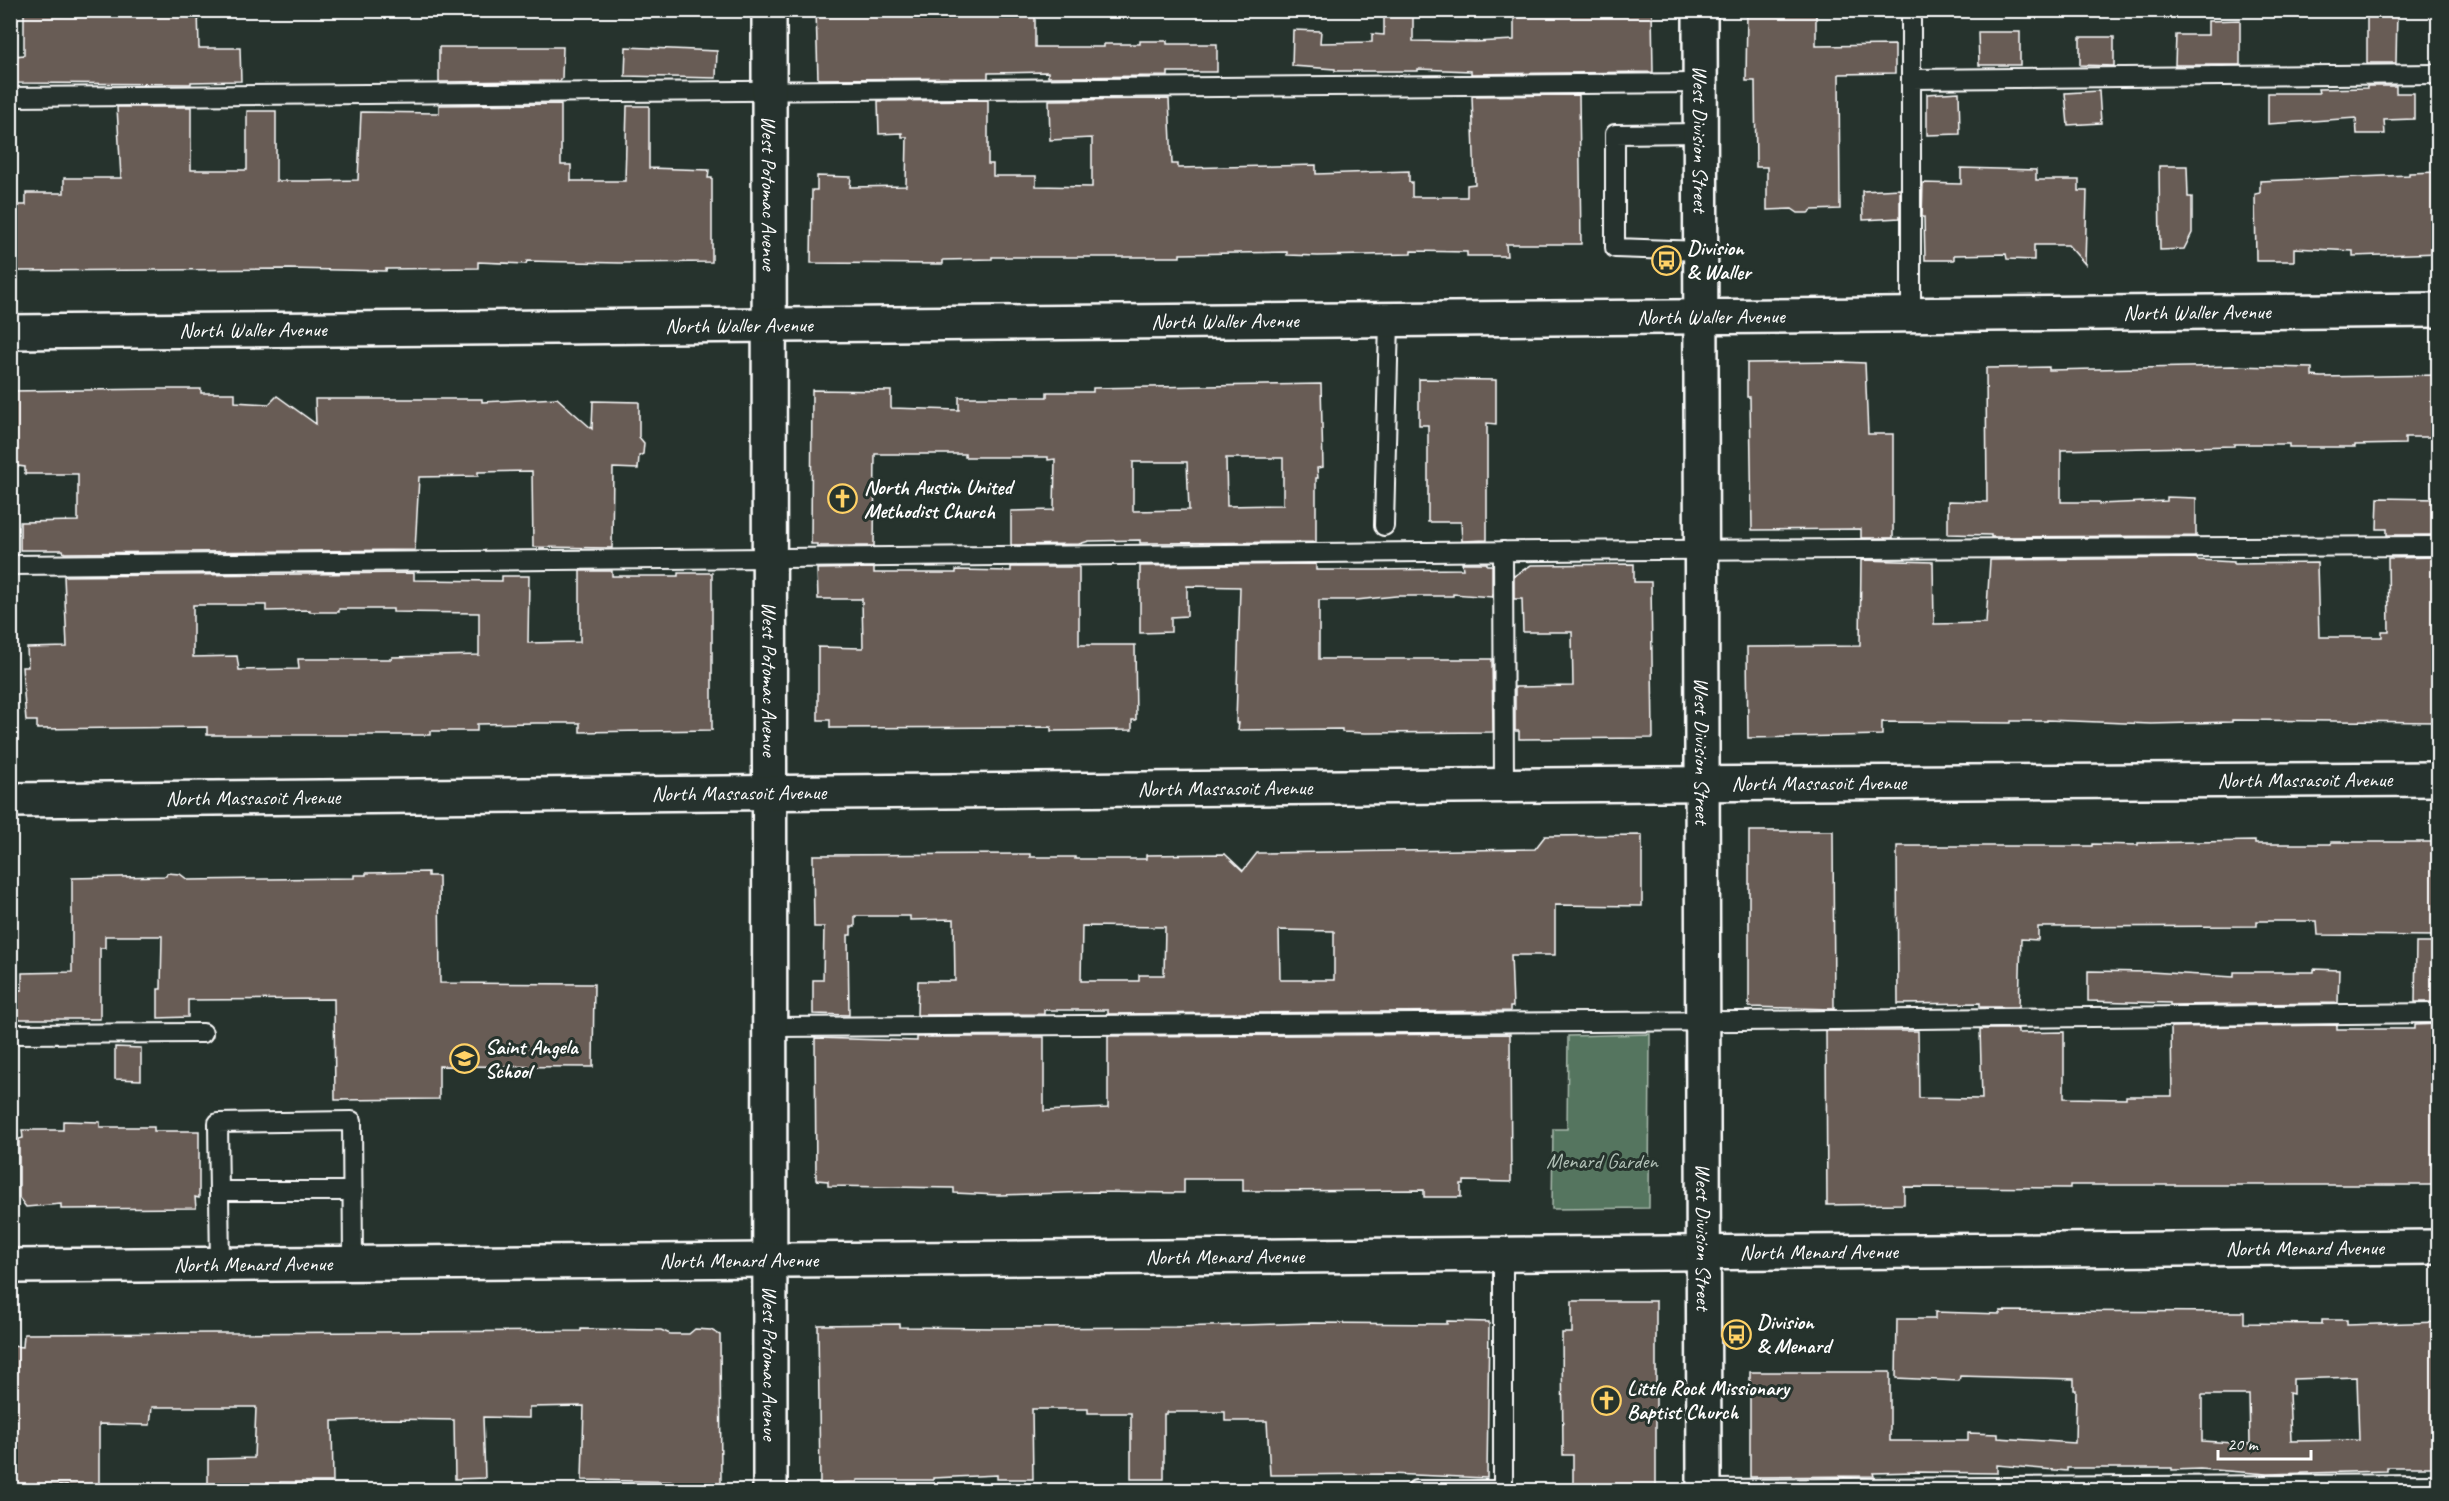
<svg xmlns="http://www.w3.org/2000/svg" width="2449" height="1501" font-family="Caveat,sans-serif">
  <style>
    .green { fill: #55755e; stroke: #aabaae; stroke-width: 1.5 }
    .building { fill: #675b55; stroke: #fff; stroke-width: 1.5; fill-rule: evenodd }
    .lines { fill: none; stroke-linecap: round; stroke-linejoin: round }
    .service-casing { stroke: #fff; stroke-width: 22 }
    .minor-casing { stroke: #fff; stroke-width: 38 }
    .secondary-casing { stroke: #fff; stroke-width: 38 }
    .service { stroke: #26332d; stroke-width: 18 }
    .minor { stroke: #26332d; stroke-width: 33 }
    .secondary { stroke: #26332d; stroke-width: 33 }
    .labels { text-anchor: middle; stroke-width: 6; stroke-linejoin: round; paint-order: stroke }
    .street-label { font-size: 21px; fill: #fff; stroke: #26332d }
    .poi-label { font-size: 21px; font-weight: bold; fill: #fff; stroke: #26332d; text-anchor: start }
    .park-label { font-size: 21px; fill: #b2c1b7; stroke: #26332d }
  </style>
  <rect width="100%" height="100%" fill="#26332d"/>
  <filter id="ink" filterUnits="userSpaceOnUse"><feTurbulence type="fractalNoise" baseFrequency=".0167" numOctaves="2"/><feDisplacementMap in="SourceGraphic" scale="12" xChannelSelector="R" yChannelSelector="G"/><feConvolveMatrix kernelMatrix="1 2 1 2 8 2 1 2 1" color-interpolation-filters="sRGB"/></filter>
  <g filter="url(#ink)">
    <!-- green -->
    <path class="green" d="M 1650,1034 L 1649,1208 L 1552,1209 L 1553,1129 L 1567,1129 L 1568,1036 Z"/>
    <!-- building -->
    <path class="building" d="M 24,10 L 198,10 L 199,48 L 240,48 L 241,81 L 191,82 L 191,84 L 16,83 L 15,56 L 24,55 Z
      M 816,10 L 1035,10 L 1035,47 L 1104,47 L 1104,44 L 1140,44 L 1140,41 L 1167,41 L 1167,44 L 1217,44 L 1217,72 L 1168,72 L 1168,76 L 1048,77 L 1048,72 L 988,73 L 988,78 L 818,79 Z
      M 1384,10 L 1413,10 L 1413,41 L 1475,42 L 1514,40 L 1514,16 L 1523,17 L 1523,10 L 1652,10 L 1653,72 L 1471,74 L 1471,71 L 1418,69 L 1418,71 L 1335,71 L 1335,69 L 1292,66 L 1293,30 L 1321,31 L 1320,43 L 1372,42 L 1372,34 L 1384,35 Z
      M 1747,10 L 1816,10 L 1816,46 L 1895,45 L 1895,73 L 1839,74 L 1840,209 L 1812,210 L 1808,213 L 1798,213 L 1792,209 L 1767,210 L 1767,167 L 1756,167 L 1755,81 L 1746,81 Z
      M 2367,10 L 2397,10 L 2396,63 L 2367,63 Z
      M 2240,20 L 2240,65 L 2175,65 L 2176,35 L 2208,35 L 2208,21 Z
      M 1978,32 L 2020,32 L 2020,65 L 1979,65 Z
      M 2080,37 L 2114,37 L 2114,66 L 2080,65 Z
      M 439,47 L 563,47 L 562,79 L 560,81 L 439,82 Z
      M 626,47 L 717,51 L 716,78 L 625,76 Z
      M 2367,86 L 2396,86 L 2396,93 L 2414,93 L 2414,119 L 2384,120 L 2385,134 L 2357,134 L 2356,118 L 2268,124 L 2268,93 L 2319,93 L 2318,89 L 2367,88 Z
      M 2099,91 L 2101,123 L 2068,125 L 2065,93 Z
      M 1959,92 L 1960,134 L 1927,135 L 1927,94 Z
      M 1579,95 L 1581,244 L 1506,244 L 1507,256 L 1467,256 L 1467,252 L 1411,251 L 1411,254 L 1318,256 L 1287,255 L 1287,252 L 1180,254 L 1180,257 L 992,257 L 992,259 L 943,260 L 943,264 L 811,263 L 812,190 L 817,190 L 817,176 L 851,177 L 850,187 L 906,186 L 907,137 L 902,137 L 902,133 L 879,134 L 878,101 L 988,100 L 988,164 L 993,164 L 993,176 L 1036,176 L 1036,186 L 1092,187 L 1092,138 L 1050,140 L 1049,100 L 1169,99 L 1172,164 L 1178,164 L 1178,168 L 1316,165 L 1316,174 L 1409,171 L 1409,182 L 1412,182 L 1412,197 L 1467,197 L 1467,185 L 1475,184 L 1472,96 Z
      M 561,104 L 561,165 L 571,165 L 571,181 L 625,181 L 627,106 L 649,106 L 649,168 L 709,170 L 708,178 L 712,178 L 712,262 L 619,263 L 527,261 L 526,264 L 478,262 L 478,268 L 386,269 L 386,271 L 290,269 L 18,271 L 18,205 L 26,205 L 26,193 L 64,193 L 64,178 L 121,178 L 117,107 L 191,107 L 191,170 L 247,170 L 247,111 L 276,111 L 276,181 L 310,181 L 358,180 L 361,112 L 439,113 L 439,105 Z
      M 2159,166 L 2187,166 L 2188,197 L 2192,197 L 2192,233 L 2184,249 L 2160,250 Z
      M 1961,168 L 2036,170 L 2036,180 L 2079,180 L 2079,191 L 2087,191 L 2085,264 L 2068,245 L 2034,245 L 2034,260 L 2007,259 L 2006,254 L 1954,255 L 1954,260 L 1925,260 L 1924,217 L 1922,217 L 1923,183 L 1961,184 Z
      M 2439,172 L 2439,253 L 2353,256 L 2353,251 L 2294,248 L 2294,261 L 2256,261 L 2255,194 L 2260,193 L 2260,181 L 2409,175 L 2409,173 Z
      M 1900,189 L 1900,218 L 1863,220 L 1862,191 Z
      M 1842,362 L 1865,363 L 1868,434 L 1893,434 L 1893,538 L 1861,538 L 1861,529 L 1752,530 L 1750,397 L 1747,397 L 1747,363 Z
      M 2234,366 L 2312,368 L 2312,376 L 2321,377 L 2439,375 L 2439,437 L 2405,437 L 2405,444 L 2355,445 L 2355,447 L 2289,447 L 2289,444 L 2234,444 L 2234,446 L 2061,450 L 2061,502 L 2099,502 L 2099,504 L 2167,501 L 2167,497 L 2196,498 L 2196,536 L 1991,537 L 1991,535 L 1948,534 L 1948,501 L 1987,502 L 1986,368 L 2049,367 L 2049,370 Z
      M 1419,379 L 1496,380 L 1496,424 L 1487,423 L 1487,540 L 1462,541 L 1461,522 L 1428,522 L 1428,425 L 1419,425 Z
      M 1321,384 L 1323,467 L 1317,468 L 1318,478 L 1316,478 L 1316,542 L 1140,543 L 1140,540 L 1089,541 L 1079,544 L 1011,545 L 1011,511 L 1054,510 L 1055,459 L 1048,460 L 1048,457 L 965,457 L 965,454 L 875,454 L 874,546 L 817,546 L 817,544 L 811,544 L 812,390 L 891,391 L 891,408 L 959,410 L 959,397 L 1047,397 L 1047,392 L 1093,392 L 1093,388 ZM 1226,458 L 1283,458 L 1283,505 L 1227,506 ZM 1133,462 L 1187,462 L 1189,510 L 1133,511 Z
      M 159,389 L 201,389 L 201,393 L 235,393 L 235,402 L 269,404 L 277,396 L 316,424 L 315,399 L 482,399 L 482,402 L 557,398 L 592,429 L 593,401 L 639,402 L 639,437 L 644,443 L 643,454 L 639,456 L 638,469 L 613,468 L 612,548 L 533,547 L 532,471 L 478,472 L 478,476 L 419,477 L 415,550 L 64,553 L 63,550 L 20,550 L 20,522 L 78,521 L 78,474 L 25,474 L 25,467 L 10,465 L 10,391 Z
      M 2378,498 L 2439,499 L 2439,535 L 2387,535 L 2387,529 L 2377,529 Z
      M 2439,557 L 2439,722 L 2232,720 L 2232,722 L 2151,724 L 2047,720 L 2047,721 L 2011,721 L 2011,723 L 1882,722 L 1882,735 L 1748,738 L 1747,647 L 1860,646 L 1861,560 L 1933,562 L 1934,624 L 1986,623 L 1990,560 L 2196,558 L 2198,560 L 2234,562 L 2234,564 L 2317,563 L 2319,637 L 2382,637 L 2382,632 L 2389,632 L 2388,558 Z
      M 1462,563 L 1487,563 L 1487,565 L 1492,565 L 1492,597 L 1453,594 L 1453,596 L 1396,596 L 1356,600 L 1319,600 L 1319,659 L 1492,659 L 1493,732 L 1366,733 L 1342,732 L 1342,729 L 1238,730 L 1239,723 L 1236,723 L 1240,587 L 1187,586 L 1187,616 L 1171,617 L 1171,632 L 1140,633 L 1140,566 L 1316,564 L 1316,570 L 1375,570 L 1463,569 Z
      M 1634,564 L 1634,582 L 1651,582 L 1653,738 L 1519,739 L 1519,731 L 1515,731 L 1515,687 L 1573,686 L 1572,632 L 1523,632 L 1522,599 L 1514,599 L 1514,576 L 1531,565 Z
      M 1011,567 L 1079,567 L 1079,645 L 1135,645 L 1136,720 L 1132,720 L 1132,730 L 1051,731 L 1051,727 L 830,728 L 830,720 L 818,720 L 818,647 L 863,648 L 862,599 L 818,599 L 817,569 L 874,568 L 874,573 L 956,573 L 956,570 L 1011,571 Z
      M 580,571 L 612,571 L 612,576 L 678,576 L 678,573 L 712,573 L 712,730 L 580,732 L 580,723 L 537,723 L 477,724 L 477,731 L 430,731 L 430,735 L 207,735 L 207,727 L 37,729 L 37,721 L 26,721 L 22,667 L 28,667 L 27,648 L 67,647 L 64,576 L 414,573 L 414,580 L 502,581 L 502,576 L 529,576 L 528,643 L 580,642 ZM 193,605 L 266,605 L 266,611 L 310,610 L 310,612 L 339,612 L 339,609 L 393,609 L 393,612 L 479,613 L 479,655 L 392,657 L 392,659 L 298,659 L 299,669 L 239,670 L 237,656 L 193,657 Z
      M 1749,831 L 1833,831 L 1834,1009 L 1749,1007 Z
      M 1642,835 L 1642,906 L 1555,905 L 1555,955 L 1511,955 L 1513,1007 L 1510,1007 L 1510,1011 L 1108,1014 L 1108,1010 L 1044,1010 L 1044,1014 L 917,1015 L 918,981 L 955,981 L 954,919 L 910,920 L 910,916 L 855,916 L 855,927 L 851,927 L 851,935 L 848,935 L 849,1015 L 813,1014 L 813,980 L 823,980 L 824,927 L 814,927 L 813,855 L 1030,854 L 1030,857 L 1075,857 L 1075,859 L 1146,859 L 1146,855 L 1225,854 L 1243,871 L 1257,853 L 1535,849 L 1545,836 ZM 1082,926 L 1165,927 L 1164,975 L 1139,975 L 1139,981 L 1081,981 ZM 1279,930 L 1334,931 L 1334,980 L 1280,980 Z
      M 2255,841 L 2255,844 L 2331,844 L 2331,842 L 2436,842 L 2436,849 L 2439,849 L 2439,936 L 2318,935 L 2317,921 L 2257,921 L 2257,926 L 2038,927 L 2038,940 L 2021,939 L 2019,1007 L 1980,1007 L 1980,1003 L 1898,1004 L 1897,846 L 2092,846 L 2092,844 L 2138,845 L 2138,843 Z
      M 428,872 L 428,876 L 439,876 L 440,983 L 594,984 L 593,1067 L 439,1066 L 439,1099 L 335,1100 L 334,999 L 188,1000 L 188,1017 L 158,1018 L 158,989 L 161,989 L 162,936 L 105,936 L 105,948 L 100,948 L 100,1019 L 10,1019 L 10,990 L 22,990 L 22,973 L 72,972 L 72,878 L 166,876 L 167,873 L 180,874 L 188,880 L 354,878 L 354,875 L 366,875 L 366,873 Z
      M 2416,943 L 2439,943 L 2439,1002 L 2415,1002 Z
      M 2314,969 L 2339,970 L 2338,1003 L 2170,1005 L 2170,1003 L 2088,1001 L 2088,971 L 2150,972 L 2234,977 L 2234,972 L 2314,972 Z
      M 2439,1024 L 2439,1185 L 2070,1185 L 2070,1188 L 1904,1187 L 1904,1204 L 1827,1205 L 1826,1031 L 1918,1031 L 1919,1098 L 1982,1099 L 1980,1029 L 2018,1029 L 2018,1033 L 2064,1032 L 2064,1098 L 2126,1099 L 2126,1096 L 2172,1096 L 2171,1027 L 2337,1025 L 2337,1029 L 2415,1029 L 2415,1025 Z
      M 1510,1034 L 1511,1182 L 1464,1181 L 1464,1184 L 1461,1184 L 1461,1197 L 1424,1197 L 1424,1190 L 1243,1191 L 1243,1179 L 1184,1179 L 1184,1193 L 1093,1192 L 999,1195 L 954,1193 L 954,1188 L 828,1186 L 828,1181 L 816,1180 L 815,1038 L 917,1041 L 917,1037 L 1044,1037 L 1044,1111 L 1108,1108 L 1108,1036 Z
      M 115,1047 L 141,1048 L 141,1080 L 115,1079 Z
      M 63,1121 L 100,1122 L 100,1127 L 154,1127 L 154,1131 L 199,1131 L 199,1198 L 195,1197 L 196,1208 L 61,1209 L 61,1204 L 26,1207 L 19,1198 L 19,1139 L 23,1138 L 22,1130 L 63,1130 Z
      M 1572,1301 L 1656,1301 L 1656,1491 L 1573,1491 L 1573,1455 L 1563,1455 L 1562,1333 L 1572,1333 Z
      M 2000,1311 L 2244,1312 L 2244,1323 L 2322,1324 L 2322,1320 L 2347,1320 L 2347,1325 L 2439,1322 L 2439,1467 L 2387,1467 L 2387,1471 L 2268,1474 L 2200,1469 L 2172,1470 L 2172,1468 L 2067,1468 L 2067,1471 L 1997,1465 L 1997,1473 L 1915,1472 L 1873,1473 L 1874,1476 L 1750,1477 L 1750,1372 L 1890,1372 L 1890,1441 L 1968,1441 L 1968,1433 L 1998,1434 L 1998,1438 L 2075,1443 L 2076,1390 L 2074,1390 L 2074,1379 L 1960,1376 L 1959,1381 L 1896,1378 L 1897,1319 L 1935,1319 L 1935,1312 L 2000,1314 ZM 2357,1377 L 2359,1440 L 2291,1441 L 2289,1393 L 2293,1394 L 2293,1379 ZM 2202,1395 L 2249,1395 L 2250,1444 L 2202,1441 Z
      M 1447,1321 L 1489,1322 L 1487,1478 L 1389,1474 L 1270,1475 L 1267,1421 L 1225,1421 L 1225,1412 L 1167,1412 L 1167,1414 L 1164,1414 L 1164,1479 L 1131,1479 L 1131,1413 L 1088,1413 L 1088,1409 L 1032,1409 L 1033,1479 L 997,1479 L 997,1475 L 933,1478 L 933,1480 L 857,1480 L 857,1482 L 820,1483 L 818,1325 L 899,1324 L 899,1327 L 994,1328 L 1175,1327 L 1312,1323 L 1447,1324 Z
      M 581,1329 L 661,1330 L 670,1334 L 689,1334 L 695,1329 L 711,1330 L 720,1335 L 721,1485 L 689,1485 L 689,1482 L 582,1480 L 584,1406 L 529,1407 L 529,1418 L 483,1417 L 485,1478 L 455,1479 L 454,1420 L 388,1419 L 332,1421 L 333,1482 L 280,1482 L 280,1485 L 208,1484 L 208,1459 L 254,1458 L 256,1407 L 152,1407 L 150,1425 L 99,1424 L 99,1486 L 10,1485 L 10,1346 L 23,1347 L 24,1334 L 581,1331 Z"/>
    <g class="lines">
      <defs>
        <path id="service" d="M 1911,10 L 1911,315
          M 1911,79 L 2438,74
          M 10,97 L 1700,83
          M 1700,133 L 1615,134 L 1615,248 L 1701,251
          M 1384,526 L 1389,320
          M 1503,551 L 1504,786
          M 10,565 L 1656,550 L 2438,546
          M 770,1027 L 1740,1021 L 2438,1013
          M 10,1034 L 203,1033
          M 219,1191 L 353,1191
          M 1503,1255 L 1503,1490
          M 220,1265 L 218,1123 L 352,1121 L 353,1264
          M 1704,1489 L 2438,1484
          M 1416,1490 L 1503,1490"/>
        <g id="minor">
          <path id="s1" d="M 769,10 L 770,1490"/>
          <path id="s2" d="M 10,332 L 2438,310"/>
          <path id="s3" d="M 10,800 L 1657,784 L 2438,779"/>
          <path id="s4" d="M 10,1266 L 2438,1247"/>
        </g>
        <g id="secondary">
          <path id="s5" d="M 1700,10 L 1704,1490"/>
        </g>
      </defs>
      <!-- service casing -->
      <use href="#service" class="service-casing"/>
      <!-- minor casing -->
      <use href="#minor" class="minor-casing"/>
      <!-- secondary casing -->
      <use href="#secondary" class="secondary-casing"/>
      <!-- service -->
      <use href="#service" class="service"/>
      <!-- minor -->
      <use href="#minor" class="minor"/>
      <!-- secondary -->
      <use href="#secondary" class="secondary"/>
    </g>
  </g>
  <!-- icons -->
  <defs>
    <symbol id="bus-ring" viewBox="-11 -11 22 22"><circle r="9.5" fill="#26332d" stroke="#ffd166" stroke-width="1.5"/><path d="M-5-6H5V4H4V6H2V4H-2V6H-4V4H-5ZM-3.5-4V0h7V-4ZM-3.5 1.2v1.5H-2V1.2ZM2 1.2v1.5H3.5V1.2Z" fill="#ffd166"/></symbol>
    <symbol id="church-ring" viewBox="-11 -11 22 22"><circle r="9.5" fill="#26332d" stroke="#ffd166" stroke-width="1.5"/><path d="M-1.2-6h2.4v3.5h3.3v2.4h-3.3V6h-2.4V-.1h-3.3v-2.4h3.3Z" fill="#ffd166"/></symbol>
    <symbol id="school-ring" viewBox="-11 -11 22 22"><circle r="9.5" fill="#26332d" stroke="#ffd166" stroke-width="1.5"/><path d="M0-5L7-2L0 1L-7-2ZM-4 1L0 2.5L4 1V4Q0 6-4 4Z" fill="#ffd166"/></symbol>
  </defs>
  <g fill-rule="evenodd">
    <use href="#bus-ring" x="1650" y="244" width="33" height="33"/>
    <use href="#church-ring" x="826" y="482" width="33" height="33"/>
    <use href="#school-ring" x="448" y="1042" width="33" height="33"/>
    <use href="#bus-ring" x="1720" y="1318" width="33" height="33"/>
    <use href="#church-ring" x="1590" y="1384" width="33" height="33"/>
  </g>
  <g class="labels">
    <!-- street labels -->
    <g class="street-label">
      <text dy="7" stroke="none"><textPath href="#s5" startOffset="129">West Division Street</textPath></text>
      <text dy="7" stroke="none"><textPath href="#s1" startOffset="183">West Potomac Avenue</textPath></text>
      <text dy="7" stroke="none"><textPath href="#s2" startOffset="2187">North Waller Avenue</textPath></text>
      <text dy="7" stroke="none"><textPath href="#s2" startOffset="1701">North Waller Avenue</textPath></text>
      <text dy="7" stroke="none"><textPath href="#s2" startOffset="1215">North Waller Avenue</textPath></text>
      <text dy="7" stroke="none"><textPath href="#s2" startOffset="729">North Waller Avenue</textPath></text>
      <text dy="7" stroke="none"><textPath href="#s2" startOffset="243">North Waller Avenue</textPath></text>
      <text dy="7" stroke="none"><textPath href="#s1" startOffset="669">West Potomac Avenue</textPath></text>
      <text dy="7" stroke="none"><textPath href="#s5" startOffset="741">West Division Street</textPath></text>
      <text dy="7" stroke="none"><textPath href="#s3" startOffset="2295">North Massasoit Avenue</textPath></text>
      <text dy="7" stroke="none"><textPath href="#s3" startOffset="1809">North Massasoit Avenue</textPath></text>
      <text dy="7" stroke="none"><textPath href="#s3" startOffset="1215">North Massasoit Avenue</textPath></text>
      <text dy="7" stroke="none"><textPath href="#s3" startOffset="729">North Massasoit Avenue</textPath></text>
      <text dy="7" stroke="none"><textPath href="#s3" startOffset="243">North Massasoit Avenue</textPath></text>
      <text dy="7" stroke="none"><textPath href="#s5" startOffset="1227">West Division Street</textPath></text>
      <text dy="7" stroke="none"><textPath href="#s4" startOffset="2295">North Menard Avenue</textPath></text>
      <text dy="7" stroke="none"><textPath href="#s4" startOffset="1809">North Menard Avenue</textPath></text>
      <text dy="7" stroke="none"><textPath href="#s4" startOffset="1215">North Menard Avenue</textPath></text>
      <text dy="7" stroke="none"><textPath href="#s4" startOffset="729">North Menard Avenue</textPath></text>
      <text dy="7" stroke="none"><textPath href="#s4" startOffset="243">North Menard Avenue</textPath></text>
      <text dy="7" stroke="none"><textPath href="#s1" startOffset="1353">West Potomac Avenue</textPath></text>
    </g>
    <!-- poi labels -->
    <g class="poi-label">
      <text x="1687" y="255">Division<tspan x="1687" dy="24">&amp; Waller</tspan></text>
      <text x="864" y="494">North Austin United<tspan x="864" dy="24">Methodist Church</tspan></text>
      <text x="485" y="1054">Saint Angela<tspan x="485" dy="24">School</tspan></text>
      <text x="1757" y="1329">Division<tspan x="1757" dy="24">&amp; Menard</tspan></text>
      <text x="1627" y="1395">Little Rock Missionary<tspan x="1627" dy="24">Baptist Church</tspan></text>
    </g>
    <!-- park labels -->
    <g class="park-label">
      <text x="1602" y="1168">Menard Garden</text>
    </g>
  </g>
  <!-- margin -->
  <rect width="2449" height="1501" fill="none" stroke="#26332d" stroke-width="36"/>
  <rect x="18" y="18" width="2413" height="1465" fill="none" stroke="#fff" stroke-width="2" filter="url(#ink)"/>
  <!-- scale -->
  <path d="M2218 1450v9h93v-9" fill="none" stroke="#ffffff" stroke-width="3"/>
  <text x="2227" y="1450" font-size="18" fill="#ffffff" stroke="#26332d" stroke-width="4.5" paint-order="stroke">20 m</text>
</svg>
